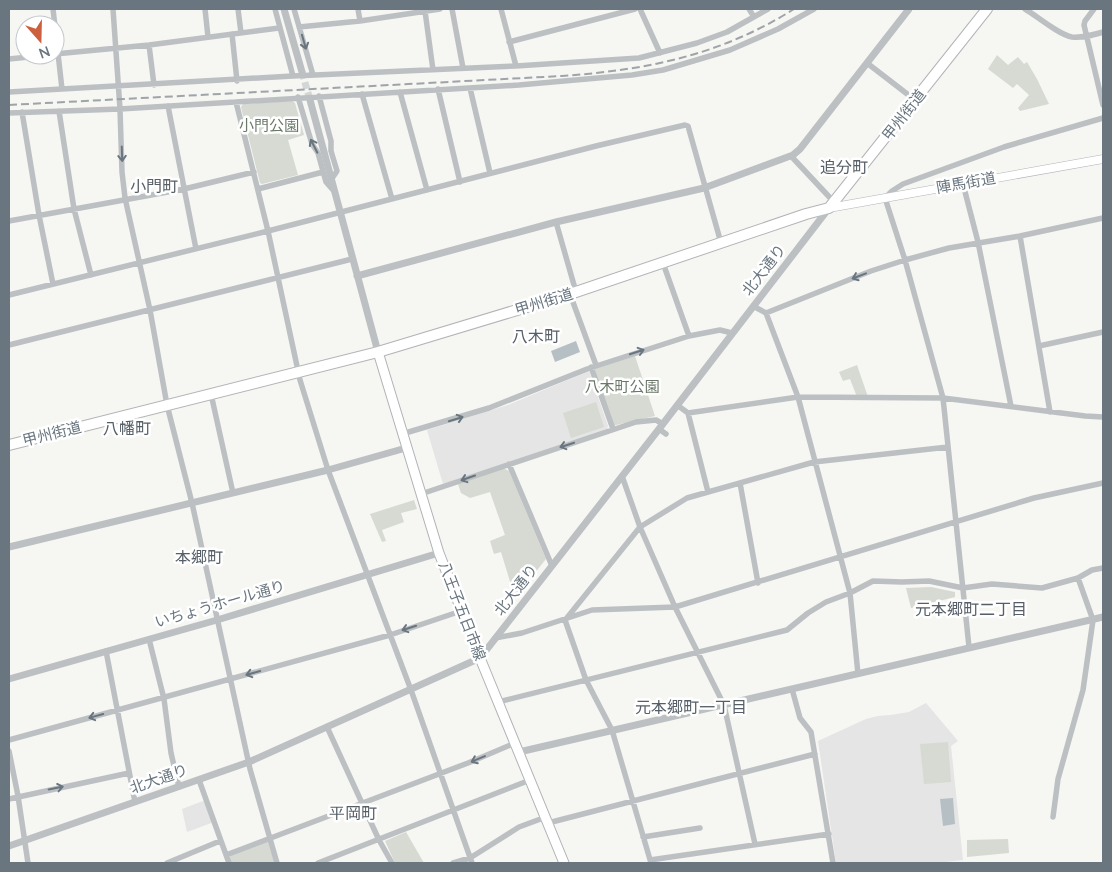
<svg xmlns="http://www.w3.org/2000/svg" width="1112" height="872" font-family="Lato,'Noto Sans JP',sans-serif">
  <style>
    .built { fill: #e4e5e4 }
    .green { fill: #d6dad3 }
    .water { fill: #b6c0c4 }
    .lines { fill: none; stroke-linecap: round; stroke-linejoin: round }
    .tertiary-tunnel { stroke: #d3d6d6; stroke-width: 7; stroke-dasharray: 7 3.5; stroke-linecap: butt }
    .secondary-casing { stroke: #b1b5b9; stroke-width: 9 }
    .primary-casing { stroke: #b0b4b7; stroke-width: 11 }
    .trunk-casing { stroke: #b2b5b8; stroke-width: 12 }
    .minor { stroke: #bcc0c2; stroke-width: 5.5 }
    .tertiary { stroke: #bcc0c2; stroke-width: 7 }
    .secondary { stroke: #fff; stroke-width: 8 }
    .primary { stroke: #fff; stroke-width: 9 }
    .trunk { stroke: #fff; stroke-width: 10 }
    .rail { stroke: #9ea4a8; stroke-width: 2; stroke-dasharray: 8 4; stroke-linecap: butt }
    .oneway { stroke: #697680 }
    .labels { text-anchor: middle; stroke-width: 5; stroke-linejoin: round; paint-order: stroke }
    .street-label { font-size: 15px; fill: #697680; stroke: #fff }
    .park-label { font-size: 15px; fill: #6a7867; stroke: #fff }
    .neighbourhood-label { font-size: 16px; fill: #565f67; stroke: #fff }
  </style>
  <rect width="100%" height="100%" fill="#f6f6f3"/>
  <!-- built -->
  <path class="built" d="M 589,371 L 608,426 L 607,429 L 443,484 L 427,430 L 508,405 Z
    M 926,703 L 958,741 L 951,746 L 963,860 L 937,863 L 836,863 L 818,741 L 866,719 L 878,716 L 891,715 L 909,712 Z
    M 206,800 L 214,822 L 187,832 L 182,809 Z"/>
  <!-- green -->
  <path class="green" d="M 997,55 L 1008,65 L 1018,57 L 1024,64 L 1027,62 L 1037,79 L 1049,104 L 1020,111 L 1018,108 L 1029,95 L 1017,84 L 1013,88 L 988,69 Z
    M 292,101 L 295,103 L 304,135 L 288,140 L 298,175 L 262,184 L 260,183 L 241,107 L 243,104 Z
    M 635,356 L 655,416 L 612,426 L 592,370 Z
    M 857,365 L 868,397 L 857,397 L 850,379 L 843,381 L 839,372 Z
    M 596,402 L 604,427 L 571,438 L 563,413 Z
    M 503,468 L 509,471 L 546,559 L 515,598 L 501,552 L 494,554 L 490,541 L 505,535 L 490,492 L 470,498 L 461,493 L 458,484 Z
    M 414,500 L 417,509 L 401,513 L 404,522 L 382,530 L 386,541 L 382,542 L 370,514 Z
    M 931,587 L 955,592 L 955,597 L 911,608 L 906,588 Z
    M 948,742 L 951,782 L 924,784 L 920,744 Z
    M 406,832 L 424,863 L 395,863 L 385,841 Z
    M 270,838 L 277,863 L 229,863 L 226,855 Z
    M 1008,839 L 1009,853 L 967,857 L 967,840 Z"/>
  <!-- water -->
  <path class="water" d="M 576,341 L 580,352 L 555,362 L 551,351 Z
    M 953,798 L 955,824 L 943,826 L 940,799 Z"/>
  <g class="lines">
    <!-- tertiary-tunnel -->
    <path class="tertiary-tunnel" d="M 302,72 L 310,100"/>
    <defs>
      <path id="secondary" d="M 829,208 L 1103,159"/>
      <path id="primary" d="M 378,352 L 439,553 L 480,658 L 564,863"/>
      <path id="trunk" d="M 9,445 L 378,352 L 570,294 L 806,214 L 829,208 L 987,9"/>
    </defs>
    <!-- secondary casing -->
    <use href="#secondary" class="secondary-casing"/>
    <!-- primary casing -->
    <use href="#primary" class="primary-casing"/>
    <!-- trunk casing -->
    <use href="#trunk" class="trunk-casing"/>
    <!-- minor -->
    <path class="minor" d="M 53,9 L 62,89
      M 113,9 L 120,109 L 122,172 L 125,198 L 150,310 L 167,405 L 192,503 L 250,769 L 277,863
      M 205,9 L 208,37
      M 238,9 L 241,33
      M 275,9 L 293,76
      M 294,9 L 313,75
      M 358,9 L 360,21
      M 452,9 L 463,68
      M 501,9 L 516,66
      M 640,9 L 660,53
      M 749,9 L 754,17
      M 1025,9 C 1037,16 1059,35 1072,37 C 1083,38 1093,35 1103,32
      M 1094,9 L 1085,21 L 1084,25 L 1103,105
      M 425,11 L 433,70
      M 299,27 L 360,21 L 440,9
      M 232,34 L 237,81
      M 509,42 L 635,9
      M 149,45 L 154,85
      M 55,54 L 149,45 L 279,28
      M 9,59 L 48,55
      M 867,63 L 915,100
      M 470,88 L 490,173
      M 438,89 L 460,182
      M 9,92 L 293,76 L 516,66 L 639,58 L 697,43 L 727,32 L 768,9
      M 400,92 L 427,190
      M 362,94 L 392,199
      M 319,96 L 331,141 L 331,151 L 337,171 L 331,180
      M 298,97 L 312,144 L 318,153 L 326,182 L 333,190
      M 236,102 L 268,231 L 300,380 L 328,470 L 411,690 L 472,863
      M 168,106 L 196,249
      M 59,111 L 74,209 L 91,275
      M 22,112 L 39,215 L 53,284
      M 9,113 L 120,109 L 519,85 L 632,75 L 663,70 L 730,50 L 778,29 L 814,9
      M 791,156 L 834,202
      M 963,184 L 978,242 L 1011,406
      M 258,189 L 323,172
      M 9,221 L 184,189 L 254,172
      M 556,222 L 576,292
      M 1020,236 L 1050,412
      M 663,263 L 689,336
      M 570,294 L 596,365
      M 9,295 L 268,231 L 596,146 L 685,125 L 688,126 L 721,243
      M 753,306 L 766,313 L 798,397 L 850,593 L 858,674
      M 766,313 L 871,271 L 905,260 L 949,248 L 1020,236 L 1103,218
      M 9,345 L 352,259
      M 1039,346 L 1103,332
      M 591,367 L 613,429
      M 211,394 L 233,493
      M 677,405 L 688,413 L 798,397 L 943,398 L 1085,416 L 1103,417
      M 688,413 L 708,492
      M 659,429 L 666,434
      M 402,434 L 489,408 L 587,369 L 689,336 L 720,330 L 732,333
      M 509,464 L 552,566
      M 622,476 L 640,527 L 675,607 L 724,705 L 755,844
      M 740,483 L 758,583
      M 421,494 L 636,422 L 656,420 L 663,424
      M 566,619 L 640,527 L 687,498 L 814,462 L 948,447
      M 565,620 L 586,680 L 612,730 L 651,863
      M 495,638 L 522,633 L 592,610 L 675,607 L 1034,498 L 1103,483
      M 149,639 L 164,699 L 171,753 L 179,787
      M 969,647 L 943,398 L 905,260 L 885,198 L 892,191 L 903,184 L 1004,147 L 1103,118
      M 106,651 L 135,802
      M 792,689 L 800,718 L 811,732 L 833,863
      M 498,702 L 787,630 L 808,613 L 826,602 L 850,593 L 873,581 L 902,582 L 929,581 L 963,588 L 992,584 L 1042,588 L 1078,578 L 1092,570 L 1103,568
      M 327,727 L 379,840 L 392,863
      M 9,740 L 390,635 L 461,611
      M 9,751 L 18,796 L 28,863
      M 199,780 L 229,863
      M 9,799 L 129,773
      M 1053,817 L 1058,779 L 1083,690 L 1093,620 L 1078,578
      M 548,823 L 815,754
      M 643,837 L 700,828
      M 226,855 L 468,763 L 515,743
      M 650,860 L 829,834
      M 167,863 L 220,841
      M 318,863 L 530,780
      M 453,863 L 470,858 L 519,827 L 546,817"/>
    <!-- tertiary -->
    <path class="tertiary" d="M 284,9 L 302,72
      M 310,100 L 378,352
      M 357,276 L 556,222 L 704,188 L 793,155 L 800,149 L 909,9
      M 9,547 L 328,470 L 406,448
      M 9,679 L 217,620 L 439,553
      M 519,752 L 1103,617
      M 9,846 L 249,762 L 480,658 L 659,429 L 829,208"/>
    <!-- secondary -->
    <use href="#secondary" class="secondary"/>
    <!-- primary -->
    <use href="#primary" class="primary"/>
    <!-- trunk -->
    <use href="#trunk" class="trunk"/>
    <!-- rail -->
    <path class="rail" d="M 9,105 L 562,76 C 647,70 721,55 794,9"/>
  </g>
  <!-- one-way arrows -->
  <defs><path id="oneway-shaft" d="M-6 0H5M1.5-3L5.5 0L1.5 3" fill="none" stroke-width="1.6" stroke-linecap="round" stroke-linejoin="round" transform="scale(1.25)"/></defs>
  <g class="oneway">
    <use href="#oneway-shaft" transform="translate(304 42) rotate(74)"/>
    <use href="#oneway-shaft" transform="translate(314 146) rotate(-117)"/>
    <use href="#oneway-shaft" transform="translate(122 154) rotate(88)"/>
    <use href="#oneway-shaft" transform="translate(859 276) rotate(159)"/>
    <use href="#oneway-shaft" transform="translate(637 352) rotate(-18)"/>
    <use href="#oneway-shaft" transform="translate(456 419) rotate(-17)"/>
    <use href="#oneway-shaft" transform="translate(567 445) rotate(162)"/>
    <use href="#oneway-shaft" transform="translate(468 478) rotate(161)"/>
    <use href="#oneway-shaft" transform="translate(409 628) rotate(162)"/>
    <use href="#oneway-shaft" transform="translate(253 673) rotate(164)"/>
    <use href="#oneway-shaft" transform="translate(96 716) rotate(165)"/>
    <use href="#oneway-shaft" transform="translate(478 759) rotate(157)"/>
    <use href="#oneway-shaft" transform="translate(56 788) rotate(-11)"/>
  </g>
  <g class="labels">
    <!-- street labels -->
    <g class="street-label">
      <text transform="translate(904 115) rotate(-52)" y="5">甲州街道</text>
      <text transform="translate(966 183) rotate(-10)" y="5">陣馬街道</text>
      <text transform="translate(764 270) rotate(-52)" y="5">北大通り</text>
      <text transform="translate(544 302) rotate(-17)" y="5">甲州街道</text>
      <text transform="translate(52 434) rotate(-14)" y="5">甲州街道</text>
      <text transform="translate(516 590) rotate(-52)" y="5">北大通り</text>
      <text transform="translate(220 604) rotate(-16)" y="5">いちょうホール通り</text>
      <text transform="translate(462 611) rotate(69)" y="5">八王子五日市線</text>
      <text transform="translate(159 779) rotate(-19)" y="5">北大通り</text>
    </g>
    <!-- park labels -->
    <g class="park-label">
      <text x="269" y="131">小門公園</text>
      <text x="622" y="392">八木町公園</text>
    </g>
    <!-- neighbourhood labels -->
    <g class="neighbourhood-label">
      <text x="844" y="173">追分町</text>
      <text x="154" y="192">小門町</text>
      <text x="536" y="342">八木町</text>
      <text x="127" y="434">八幡町</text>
      <text x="199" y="563">本郷町</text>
      <text x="971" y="615">元本郷町二丁目</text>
      <text x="691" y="713">元本郷町一丁目</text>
      <text x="353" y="819">平岡町</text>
    </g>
  </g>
  <!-- border -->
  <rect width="1112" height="872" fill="none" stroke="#697680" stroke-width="20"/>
  <!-- north arrow -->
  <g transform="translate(40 40) rotate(160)"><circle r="24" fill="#ffffff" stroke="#c3c8cc"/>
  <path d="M0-4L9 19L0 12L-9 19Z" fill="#cc5f3e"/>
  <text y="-8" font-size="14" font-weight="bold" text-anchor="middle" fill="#697680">N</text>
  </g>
</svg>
